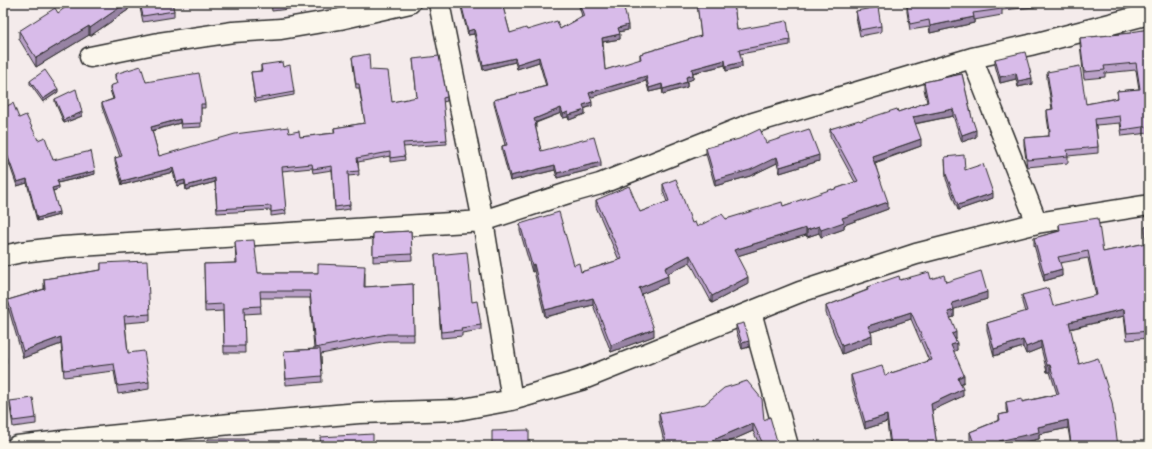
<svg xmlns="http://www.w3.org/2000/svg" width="1152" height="449" font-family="'Balsamiq Sans',sans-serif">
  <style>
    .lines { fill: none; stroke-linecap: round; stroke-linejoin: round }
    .minor-casing { stroke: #2b2b2b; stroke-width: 23 }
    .minor { stroke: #fbf7ec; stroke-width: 20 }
    .wall { fill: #baa1c8; stroke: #2b2b2b }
    .shaded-wall { fill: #9783a3; stroke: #2b2b2b }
    .building { fill: #d8bbe9; stroke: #2b2b2b }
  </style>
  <rect width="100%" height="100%" fill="#f4ebeb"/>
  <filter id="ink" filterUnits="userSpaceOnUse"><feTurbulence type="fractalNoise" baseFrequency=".025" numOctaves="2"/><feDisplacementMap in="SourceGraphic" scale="8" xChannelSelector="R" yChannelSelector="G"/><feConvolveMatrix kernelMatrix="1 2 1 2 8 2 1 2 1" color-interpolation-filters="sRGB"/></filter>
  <g filter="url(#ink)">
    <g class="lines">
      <defs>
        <path id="minor" d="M 439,3 L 483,221 L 512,400
          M 90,57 L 159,43 L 233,32 L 281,29 L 340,19 L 410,3
          M 1037,223 L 972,58 L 1030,45 L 1149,14
          M 3,256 L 22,252 L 63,247 L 483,221 L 568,193 L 600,184 L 753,123 L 972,58
          M 751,312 L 788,446
          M 17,446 L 89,438 L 231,424 L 359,413 L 458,410 L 512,400 L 581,380 L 800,292 L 916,254 L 1037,223 L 1149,205"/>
      </defs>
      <!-- minor casing -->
      <use href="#minor" class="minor-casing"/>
      <!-- minor -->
      <use href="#minor" class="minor"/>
    </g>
    <!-- wall -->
    <path class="wall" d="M 128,3 L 128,10 L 90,36 L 89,35 L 36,67 L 19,39 L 19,31 L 58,13 Z
      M 139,3 L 172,3 L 174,11 L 174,17 L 143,22 Z
      M 271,3 L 339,3 L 272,11 Z
      M 460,3 L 502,3 L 510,33 L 527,30 L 560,29 L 582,16 L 578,3 L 623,3 L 628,30 L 619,32 L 620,39 L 603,42 L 605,70 L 640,60 L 640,54 L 701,36 L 697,3 L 734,3 L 737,30 L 790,40 L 790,45 L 740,54 L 742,67 L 726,71 L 725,65 L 693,73 L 693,79 L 687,81 L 687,87 L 663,94 L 662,89 L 649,92 L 646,81 L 590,97 L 592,106 L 584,109 L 585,114 L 569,120 L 568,117 L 563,118 L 561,113 L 536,123 L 536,129 L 541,151 L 601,167 L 557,178 L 555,170 L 510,181 L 502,151 L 502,146 L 505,145 L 494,104 L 494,100 L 546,86 L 539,62 L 517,69 L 515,62 L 483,70 L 474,34 L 468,35 Z
      M 922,3 L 1046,3 L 1046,6 L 1002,10 L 1002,15 L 974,20 L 974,23 L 930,33 L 929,27 L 910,30 L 907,12 L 907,6 Z
      M 856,11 L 881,26 L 881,32 L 860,36 L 856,17 Z
      M 1149,29 L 1149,133 L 1122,136 L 1120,123 L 1096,125 L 1098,147 L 1098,153 L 1068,156 L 1068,163 L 1027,167 L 1024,145 L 1024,138 L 1049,136 L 1049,131 L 1047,117 L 1047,110 L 1052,109 L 1047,79 L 1047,72 L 1086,104 L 1118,98 L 1117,91 L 1139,89 L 1136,70 L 1105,73 L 1105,77 L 1084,79 L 1080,44 L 1080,38 L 1131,33 Z
      M 352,57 L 370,70 L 392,102 L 417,98 L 413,59 L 447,97 L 447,101 L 443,102 L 447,144 L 403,147 L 405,160 L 390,162 L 390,156 L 358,162 L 359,175 L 348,176 L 350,209 L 335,211 L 332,170 L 313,173 L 312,168 L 282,171 L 286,214 L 271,216 L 271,210 L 217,213 L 215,182 L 186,190 L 185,184 L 177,186 L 173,172 L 122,185 L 115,162 L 115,158 L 120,157 L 102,107 L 102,103 L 113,99 L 110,90 L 110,86 L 117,84 L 115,78 L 115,74 L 146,82 L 205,104 L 205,108 L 201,108 L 201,127 L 181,128 L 180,123 L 152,131 L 159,156 L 289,133 L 300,137 L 334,133 L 334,128 L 365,123 L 359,88 L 356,88 Z
      M 995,59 L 1032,84 L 1018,87 L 1016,79 L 1000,83 L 995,65 Z
      M 261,65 L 283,67 L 294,92 L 294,95 L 255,102 L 251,72 L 261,71 Z
      M 962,74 L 976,137 L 962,142 L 953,116 L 915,124 L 921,146 L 875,163 L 888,209 L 844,225 L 844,229 L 821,237 L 819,233 L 807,237 L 806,235 L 737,256 L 748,284 L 712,303 L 690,262 L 667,274 L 668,283 L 641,294 L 654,336 L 611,352 L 593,305 L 545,317 L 534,271 L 532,272 L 520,231 L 520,224 L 574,265 L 581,272 L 619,260 L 596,207 L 596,200 L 640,212 L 667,202 L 663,191 L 663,184 L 692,223 L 697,227 L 726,219 L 783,206 L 832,190 L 855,182 L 830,136 L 830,129 L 898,112 L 927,102 L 924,89 L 924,82 Z
      M 30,81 L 58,92 L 43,102 L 30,84 Z
      M 3,98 L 7,106 L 19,118 L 38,140 L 53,160 L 95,174 L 58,183 L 59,189 L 53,191 L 59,215 L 37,221 L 27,183 L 17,186 L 3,146 Z
      M 55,99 L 82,116 L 64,123 L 55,102 Z
      M 766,143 L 819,161 L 780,173 L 777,163 L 750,176 L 715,186 L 706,154 L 706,148 Z
      M 945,157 L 965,170 L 993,198 L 958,210 L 946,179 Z
      M 1059,224 L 1103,252 L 1146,243 L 1145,227 L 1149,226 L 1149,338 L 1127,340 L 1124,316 L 1070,329 L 1079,364 L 1118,446 L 1071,446 L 1068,428 L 1039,434 L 1039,439 L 1008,446 L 972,446 L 970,439 L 970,432 L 999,420 L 999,415 L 1007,413 L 1006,410 L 1006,402 L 1022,402 L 1057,394 L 1050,372 L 1047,372 L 1041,348 L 1026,354 L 1023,347 L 994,356 L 987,330 L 987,323 L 1025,312 L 1022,302 L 1022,295 L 1053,306 L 1096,296 L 1088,258 L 1060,263 L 1062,276 L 1044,281 L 1034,245 L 1034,238 L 1059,231 Z
      M 411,231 L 412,260 L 373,262 L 373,233 Z
      M 235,241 L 258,273 L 365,273 L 365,287 L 413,284 L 414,341 L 387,341 L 321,354 L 322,382 L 286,385 L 284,351 L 314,349 L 310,298 L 260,298 L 261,313 L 244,314 L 245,353 L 224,353 L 223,311 L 205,312 L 204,264 L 236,263 Z
      M 435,255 L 472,302 L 481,325 L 481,330 L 462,333 L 462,336 L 441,338 Z
      M 101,263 L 150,314 L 150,321 L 125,323 L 128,353 L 149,382 L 149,389 L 118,394 L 114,371 L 64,377 L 61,344 L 23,358 L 8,307 L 8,300 L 44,289 L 44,279 L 101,270 Z
      M 931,279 L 946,282 L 987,299 L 954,309 L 954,317 L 950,318 L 956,339 L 955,339 L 957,350 L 953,351 L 964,382 L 961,384 L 963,396 L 932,410 L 937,446 L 890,446 L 887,422 L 865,429 L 851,382 L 851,375 L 885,375 L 929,361 L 911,319 L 871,332 L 872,342 L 842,354 L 826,313 L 826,306 L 867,290 L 867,287 L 900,280 Z
      M 736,325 L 749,347 L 742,349 L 736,331 Z
      M 10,401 L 36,418 L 36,424 L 13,427 L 10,407 Z
      M 659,413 L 764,420 L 780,446 L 760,446 L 753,431 L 719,446 L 665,446 L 659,421 Z"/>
    <!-- shaded-wall -->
    <path class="shaded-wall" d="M 126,3 L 128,3 L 128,10 L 90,36 L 90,28 Z
      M 974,17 L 974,23 L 930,33 L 930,26 Z
      M 628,25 L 628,30 L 618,32 L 618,28 Z
      M 89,26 L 89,35 L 36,67 L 36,58 Z
      M 474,29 L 474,34 L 468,35 L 468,31 Z
      M 620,34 L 620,39 L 602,42 L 602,38 Z
      M 539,57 L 539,62 L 517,69 L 517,64 Z
      M 515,58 L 515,62 L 483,70 L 483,65 Z
      M 725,60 L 725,65 L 692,73 L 692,69 Z
      M 742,62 L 742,67 L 726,71 L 726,66 Z
      M 1016,73 L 1016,79 L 1000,83 L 1000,77 Z
      M 693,75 L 693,79 L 686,82 L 686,77 Z
      M 646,76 L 646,81 L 589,98 L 589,93 Z
      M 1032,78 L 1032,84 L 1018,87 L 1018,81 Z
      M 687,82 L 687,87 L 663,94 L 663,89 Z
      M 662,84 L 662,89 L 649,92 L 649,88 Z
      M 58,89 L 58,92 L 43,102 L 43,99 Z
      M 592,102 L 592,106 L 583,109 L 583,105 Z
      M 561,108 L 561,113 L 534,123 L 534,119 Z
      M 953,109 L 953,116 L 913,124 L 913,117 Z
      M 585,110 L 585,114 L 569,120 L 569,115 Z
      M 82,112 L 82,116 L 64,123 L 64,120 Z
      M 568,112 L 568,117 L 563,118 L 563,114 Z
      M 180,119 L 180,123 L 151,131 L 151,127 Z
      M 976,130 L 976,137 L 962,142 L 962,135 Z
      M 921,139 L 921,146 L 872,163 L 872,156 Z
      M 819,155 L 819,161 L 780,173 L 780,167 Z
      M 777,157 L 777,163 L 750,176 L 715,186 L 715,180 Z
      M 601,162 L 601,167 L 557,178 L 557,173 Z
      M 555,165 L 555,170 L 510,181 L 510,176 Z
      M 173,168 L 173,172 L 122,185 L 122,181 Z
      M 95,171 L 95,174 L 57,183 L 57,180 Z
      M 215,178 L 215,182 L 186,190 L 186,186 Z
      M 27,179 L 27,183 L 17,186 L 17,182 Z
      M 185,180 L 185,184 L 177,186 L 177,182 Z
      M 59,186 L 59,189 L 52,191 L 52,188 Z
      M 993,193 L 993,198 L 958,210 L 958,205 Z
      M 888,202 L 888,209 L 844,225 L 844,229 L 821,237 L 821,230 L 842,218 Z
      M 59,212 L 59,215 L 37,221 L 37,218 Z
      M 819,226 L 819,233 L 807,237 L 807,230 Z
      M 806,228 L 806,235 L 734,257 L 734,250 Z
      M 690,255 L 690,262 L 665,275 L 665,268 Z
      M 534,264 L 534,271 L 532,272 L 532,265 Z
      M 1062,269 L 1062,276 L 1044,281 L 1044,274 Z
      M 668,276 L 668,283 L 639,295 L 639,288 Z
      M 748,277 L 748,284 L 712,303 L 712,296 Z
      M 987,292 L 987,299 L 952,310 L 952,303 Z
      M 593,298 L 593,305 L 545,317 L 545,310 Z
      M 1124,309 L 1124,316 L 1069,329 L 1069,322 Z
      M 954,310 L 954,317 L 948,319 L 948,312 Z
      M 911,312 L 911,319 L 868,333 L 868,326 Z
      M 654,329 L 654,336 L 611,352 L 611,345 Z
      M 956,332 L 956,339 L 952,341 L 952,334 Z
      M 872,335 L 872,342 L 842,354 L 842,346 Z
      M 61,337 L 61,344 L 23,358 L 23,351 Z
      M 1023,340 L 1023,347 L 994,356 L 994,349 Z
      M 749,341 L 749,347 L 742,349 L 742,343 Z
      M 1041,341 L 1041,348 L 1026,354 L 1026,347 Z
      M 957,343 L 957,350 L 951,353 L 951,345 Z
      M 6,358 L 6,364 L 3,365 L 3,359 Z
      M 1047,365 L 1050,365 L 1050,372 L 1047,372 Z
      M 964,375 L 964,382 L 958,385 L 958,378 Z
      M 963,389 L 963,396 L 931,411 L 931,404 Z
      M 887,415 L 887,422 L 865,429 L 865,422 Z
      M 1068,420 L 1068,428 L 1039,434 L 1039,439 L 1008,446 L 999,446 L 999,441 L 1038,427 Z
      M 753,423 L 753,431 L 719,446 L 713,446 L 713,440 Z"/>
    <!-- building -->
    <path class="building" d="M 71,3 L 126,3 L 90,28 L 89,26 L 36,58 L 19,31 L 55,8 L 58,13 Z
      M 140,3 L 172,3 L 174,11 L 143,16 Z
      M 272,3 L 290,3 L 272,5 Z
      M 461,3 L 502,3 L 510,33 L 526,28 L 527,30 L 557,21 L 560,29 L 584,16 L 579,3 L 623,3 L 628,25 L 618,28 L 620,34 L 602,38 L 605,70 L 641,59 L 640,54 L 701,36 L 697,3 L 734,3 L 737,30 L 787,21 L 790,40 L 739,50 L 742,62 L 726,66 L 725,60 L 692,69 L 693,75 L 686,77 L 687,82 L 663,89 L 662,84 L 649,88 L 646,76 L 589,93 L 592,102 L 583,105 L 585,110 L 569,115 L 568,112 L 563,114 L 561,108 L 534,119 L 536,124 L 535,125 L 541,151 L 594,137 L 601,162 L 557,173 L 555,165 L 510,176 L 502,146 L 507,145 L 494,100 L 547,86 L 539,57 L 517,64 L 515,58 L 483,65 L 474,29 L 468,31 Z
      M 922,3 L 1011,3 L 1001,4 L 1002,9 L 973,13 L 974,17 L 930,26 L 929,20 L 910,24 L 907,6 Z
      M 878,7 L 881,26 L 860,30 L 856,11 Z
      M 1149,29 L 1149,126 L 1122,130 L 1120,116 L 1095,119 L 1098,147 L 1067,150 L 1068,156 L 1027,160 L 1024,138 L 1049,136 L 1049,132 L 1050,131 L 1047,110 L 1053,109 L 1047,72 L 1080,66 L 1086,104 L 1118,98 L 1117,91 L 1140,89 L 1136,63 L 1104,66 L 1105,70 L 1084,72 L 1080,38 L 1131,33 L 1131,32 Z
      M 1025,52 L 1032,78 L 1018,81 L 1016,73 L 1000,77 L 995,59 Z
      M 369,54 L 370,70 L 388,71 L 392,102 L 417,97 L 413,59 L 439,56 L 447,97 L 443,98 L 447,140 L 403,143 L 405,156 L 390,158 L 390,152 L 357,158 L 359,171 L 348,172 L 350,205 L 335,207 L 332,166 L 313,169 L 312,164 L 282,167 L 286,210 L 271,212 L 271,206 L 217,209 L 215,178 L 186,186 L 185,180 L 177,182 L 173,168 L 122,181 L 115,158 L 122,156 L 102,103 L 114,99 L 110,86 L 118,83 L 115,74 L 141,66 L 146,82 L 199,73 L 205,104 L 201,104 L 201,123 L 181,124 L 180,119 L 151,127 L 159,156 L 235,134 L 288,127 L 289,133 L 299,131 L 300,137 L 335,133 L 334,128 L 365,123 L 359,84 L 356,84 L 352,57 Z
      M 282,62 L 283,67 L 290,65 L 294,92 L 255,99 L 251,72 L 262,71 L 261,65 Z
      M 45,70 L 58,89 L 43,99 L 30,81 Z
      M 962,74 L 972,118 L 976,130 L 962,135 L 953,109 L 913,117 L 921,139 L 872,156 L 888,202 L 842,218 L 844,222 L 821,230 L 819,226 L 807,230 L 806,228 L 734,250 L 748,277 L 712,296 L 690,255 L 665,268 L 668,276 L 639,288 L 654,329 L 611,345 L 593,298 L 545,310 L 534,264 L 532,265 L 520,224 L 559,212 L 574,265 L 579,263 L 581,272 L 622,259 L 596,200 L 629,186 L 640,212 L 669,201 L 663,184 L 676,179 L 692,223 L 695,222 L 697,227 L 722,214 L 726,219 L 782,202 L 783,206 L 832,189 L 832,190 L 858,181 L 830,129 L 859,120 L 860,121 L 897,109 L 898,112 L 928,102 L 924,82 Z
      M 76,89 L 82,112 L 64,120 L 55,99 Z
      M 3,98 L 7,106 L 13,103 L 19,118 L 26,115 L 38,140 L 45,137 L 53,160 L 91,151 L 95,171 L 57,180 L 59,186 L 52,188 L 59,212 L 37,218 L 27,179 L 17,182 L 3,143 Z
      M 760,129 L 766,143 L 809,129 L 819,155 L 780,167 L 777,157 L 750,170 L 715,180 L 706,148 L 739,139 Z
      M 964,155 L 965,170 L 983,164 L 993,193 L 958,205 L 946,174 L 945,157 Z
      M 1098,218 L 1103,252 L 1146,243 L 1145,227 L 1149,226 L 1149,331 L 1127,333 L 1124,309 L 1069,322 L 1079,364 L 1098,358 L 1112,402 L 1118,446 L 1076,446 L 1076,444 L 1071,444 L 1068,420 L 1038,427 L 1039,432 L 999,441 L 1001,446 L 975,446 L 970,432 L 1000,420 L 999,415 L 1008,413 L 1006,402 L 1022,399 L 1022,402 L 1059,394 L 1050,365 L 1047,365 L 1041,341 L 1026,347 L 1023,340 L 994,349 L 987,323 L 1027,311 L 1022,295 L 1048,288 L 1053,306 L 1097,295 L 1088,251 L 1058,257 L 1062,269 L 1044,274 L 1034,238 L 1060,231 L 1059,224 Z
      M 411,231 L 412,254 L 373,256 L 373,233 Z
      M 254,240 L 258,273 L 318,273 L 318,264 L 365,266 L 364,287 L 413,284 L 414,334 L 387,334 L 315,348 L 310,291 L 260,291 L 261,306 L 244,307 L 245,346 L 224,346 L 223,304 L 205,305 L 204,264 L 237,263 L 235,241 Z
      M 467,252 L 472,302 L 477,301 L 481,325 L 461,328 L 462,330 L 441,332 L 435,255 Z
      M 147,261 L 150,314 L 124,316 L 128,353 L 144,351 L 149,382 L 118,386 L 114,364 L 64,370 L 61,337 L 23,351 L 8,300 L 45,289 L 44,279 L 101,270 L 101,263 Z
      M 981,271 L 987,292 L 952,303 L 954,310 L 948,312 L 956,332 L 952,334 L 957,343 L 951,345 L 964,375 L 958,378 L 963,389 L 931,404 L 937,446 L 891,446 L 887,415 L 865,422 L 851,375 L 882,366 L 885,375 L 932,360 L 911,312 L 868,326 L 872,335 L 842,346 L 826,306 L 868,290 L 867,287 L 899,276 L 900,280 L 929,272 L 931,279 L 944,275 L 946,282 Z
      M 744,323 L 749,341 L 742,343 L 736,325 Z
      M 320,349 L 322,376 L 286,379 L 284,351 Z
      M 3,351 L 6,358 L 3,359 Z
      M 747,381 L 762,399 L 764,420 L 770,417 L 777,441 L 780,446 L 764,446 L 753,423 L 713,440 L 715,446 L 667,446 L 659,413 L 705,404 L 724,388 Z
      M 33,398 L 36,418 L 13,421 L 10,401 Z
      M 529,430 L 529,446 L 492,446 L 492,431 Z
      M 373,434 L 373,446 L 321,446 L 320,437 Z
      M 208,439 L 248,439 L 248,446 L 208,446 Z"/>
  </g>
  <!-- margin -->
  <rect width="1152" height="449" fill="none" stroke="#fbf7ec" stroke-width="16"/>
  <rect x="8" y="8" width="1136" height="433" fill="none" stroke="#2b2b2b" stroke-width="1.5" filter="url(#ink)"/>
</svg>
